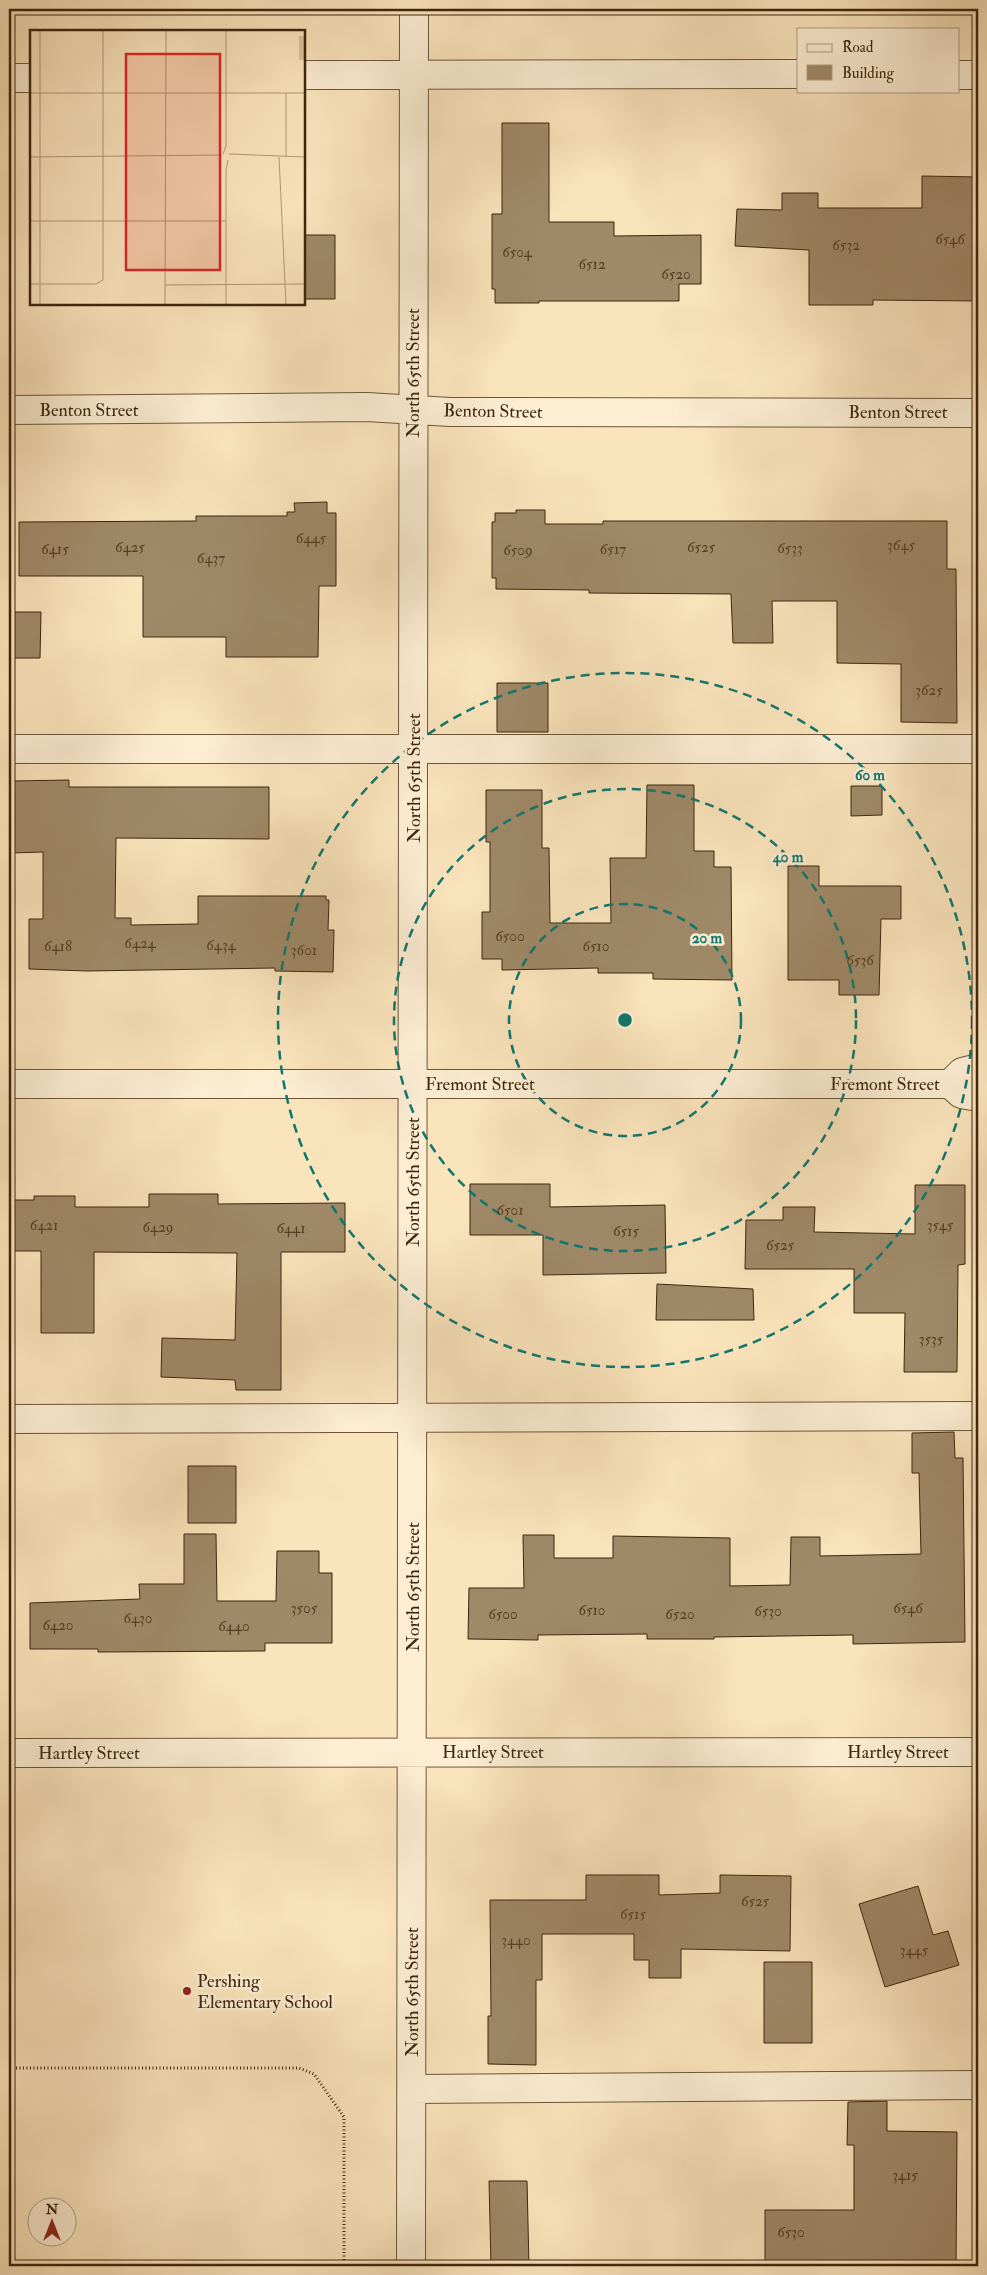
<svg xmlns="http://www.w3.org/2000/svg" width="987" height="2275" font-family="'IM FELL Double Pica',serif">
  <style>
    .building { fill: #9f8968; stroke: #3c260c }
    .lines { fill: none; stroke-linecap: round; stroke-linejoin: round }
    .minor-casing { stroke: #6c5638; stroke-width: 30 }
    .path { stroke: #3c260c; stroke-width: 3; stroke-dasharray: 1 2.5; stroke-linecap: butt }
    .minor { stroke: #fcedd3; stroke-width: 28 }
    .ring { fill: none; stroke: #0f766e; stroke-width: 2.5; stroke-dasharray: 9 6 }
    .poi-dot { fill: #8f2418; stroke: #fcedd3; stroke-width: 2 }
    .labels { text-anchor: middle; stroke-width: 5; stroke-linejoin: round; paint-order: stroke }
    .number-label { font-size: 15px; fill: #553f23 }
    .street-label { font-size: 18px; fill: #3c260c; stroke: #fcedd3 }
    .poi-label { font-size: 18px; fill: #3c260c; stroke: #fcedd3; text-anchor: start }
    .inset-road { fill: none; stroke: #ae9876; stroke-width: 1 }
    .view { fill: #d62828; fill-opacity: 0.15; stroke: #d62828; stroke-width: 2.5 }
    .inset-edge { fill: none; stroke: #3c260c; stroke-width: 2.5 }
    .centre { fill: #0f766e; stroke: #fcedd3; stroke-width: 2.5 }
    .ring-label { font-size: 15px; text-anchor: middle; font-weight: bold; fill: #0f766e; stroke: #fcedd3; stroke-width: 5; stroke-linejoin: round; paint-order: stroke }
  </style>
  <rect width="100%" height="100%" fill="#fae4bc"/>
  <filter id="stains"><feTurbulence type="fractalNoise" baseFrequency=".004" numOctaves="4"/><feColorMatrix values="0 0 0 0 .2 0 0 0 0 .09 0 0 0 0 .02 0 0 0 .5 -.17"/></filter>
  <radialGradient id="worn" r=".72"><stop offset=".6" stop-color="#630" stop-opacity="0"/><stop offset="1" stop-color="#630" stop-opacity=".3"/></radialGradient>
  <!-- building -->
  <path class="building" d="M 502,123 L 549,123 L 549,222 L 614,222 L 614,236 L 701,235 L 701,284 L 679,284 L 679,301 L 539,301 L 539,303 L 495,303 L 495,289 L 492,289 L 492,214 L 502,214 Z
    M 922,176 L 978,177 L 978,301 L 873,300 L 873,305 L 809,305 L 809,250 L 735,246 L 737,209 L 782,210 L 782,193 L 818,193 L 818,208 L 922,208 Z
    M 304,235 L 335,235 L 335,299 L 304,299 Z
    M 327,502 L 327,513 L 336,513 L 336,586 L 319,586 L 318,657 L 226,657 L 226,637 L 143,637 L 143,576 L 19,576 L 19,522 L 196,521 L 196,516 L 287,516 L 287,512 L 295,512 L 294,503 Z
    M 516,510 L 545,510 L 545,524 L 603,524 L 603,521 L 947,521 L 947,569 L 956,569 L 957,723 L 901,722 L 901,664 L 837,663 L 837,601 L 772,601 L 773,643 L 733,643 L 731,594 L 589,593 L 589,590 L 496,589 L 496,578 L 492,578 L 492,522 L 495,522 L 495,513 L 516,513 Z
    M 9,612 L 41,612 L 40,658 L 9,658 Z
    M 497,683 L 548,683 L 548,732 L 497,732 Z
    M 69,780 L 69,787 L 269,787 L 269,839 L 116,838 L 115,918 L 131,918 L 131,925 L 198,924 L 198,896 L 326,896 L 326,900 L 329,900 L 328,930 L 334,930 L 333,972 L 275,971 L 275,968 L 87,971 L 29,969 L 29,919 L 43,919 L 43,852 L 12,853 L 11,781 Z
    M 647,785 L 694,785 L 694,851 L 714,851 L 714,867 L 731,867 L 732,980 L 653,979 L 653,973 L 598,973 L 598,968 L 502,970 L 502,959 L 482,959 L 482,912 L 490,912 L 490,842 L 486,842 L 486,790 L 542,790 L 542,848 L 549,848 L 550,923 L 611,923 L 610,858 L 646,858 Z
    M 851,786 L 882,786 L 882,815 L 851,816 Z
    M 788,866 L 819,866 L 819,886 L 901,886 L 901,919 L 881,919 L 879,995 L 839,995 L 839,980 L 788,980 Z
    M 470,1184 L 550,1184 L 550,1207 L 665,1205 L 666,1273 L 543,1275 L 543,1235 L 470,1235 Z
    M 915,1185 L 965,1185 L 965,1264 L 958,1265 L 957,1372 L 904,1372 L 905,1313 L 854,1313 L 854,1269 L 745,1269 L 746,1220 L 783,1220 L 783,1207 L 815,1207 L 814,1232 L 915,1234 Z
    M 149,1194 L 218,1194 L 218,1204 L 345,1203 L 345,1252 L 281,1252 L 281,1390 L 236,1390 L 235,1380 L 161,1377 L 162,1338 L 235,1340 L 237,1253 L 94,1252 L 94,1333 L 41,1333 L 41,1251 L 12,1251 L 11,1200 L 34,1200 L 34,1196 L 75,1196 L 75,1207 L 149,1207 Z
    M 657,1284 L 753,1289 L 754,1320 L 656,1320 Z
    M 954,1432 L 955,1458 L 963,1458 L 965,1642 L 853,1644 L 853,1635 L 714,1637 L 714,1639 L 647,1639 L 647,1634 L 538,1635 L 538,1640 L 468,1639 L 469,1588 L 524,1588 L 523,1535 L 554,1535 L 554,1558 L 613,1558 L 613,1536 L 730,1538 L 730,1586 L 790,1585 L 791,1537 L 820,1537 L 820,1556 L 921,1554 L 919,1473 L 912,1473 L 912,1433 Z
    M 188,1466 L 236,1466 L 236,1523 L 188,1523 Z
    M 184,1534 L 216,1534 L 217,1601 L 276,1601 L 277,1551 L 319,1551 L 319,1573 L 332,1573 L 332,1643 L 265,1643 L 265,1651 L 98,1652 L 98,1649 L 30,1649 L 30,1603 L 140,1599 L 139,1584 L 184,1584 Z
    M 586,1875 L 659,1875 L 659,1895 L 720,1893 L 720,1875 L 791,1876 L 790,1951 L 681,1949 L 681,1978 L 649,1978 L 649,1960 L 634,1960 L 634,1934 L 542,1934 L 542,1980 L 536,1980 L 536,2065 L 488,2064 L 488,2016 L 491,2016 L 490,1900 L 586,1900 Z
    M 918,1886 L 933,1935 L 948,1931 L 959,1965 L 885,1987 L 859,1904 Z
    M 764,1962 L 812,1962 L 812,2043 L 764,2043 Z
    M 887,2101 L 887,2131 L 957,2132 L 956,2266 L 878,2266 L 878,2263 L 765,2266 L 765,2210 L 854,2210 L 854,2145 L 847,2145 L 848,2102 Z
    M 489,2181 L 527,2181 L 529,2266 L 491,2266 Z"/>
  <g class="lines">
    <defs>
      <path id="minor" d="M 304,75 L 798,74
        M 958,75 L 978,75
        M 9,78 L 31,78
        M 9,410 L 367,407 L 450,412 L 978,413
        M 9,749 L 978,749
        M 9,1084 L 950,1084 L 961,1094 L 978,1097
        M 950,1084 L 962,1072 L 978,1068
        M 9,1419 L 978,1416
        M 9,1753 L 978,1752
        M 412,2089 L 978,2085
        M 411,2266 L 414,9"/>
    </defs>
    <!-- minor casing -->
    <use href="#minor" class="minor-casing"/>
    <!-- path -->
    <path class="path" d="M 9,2068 L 299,2068 L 314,2074 L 344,2117 L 344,2266"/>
    <!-- minor -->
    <use href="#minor" class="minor"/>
  </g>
  <!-- distance rings -->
  <g class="ring">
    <circle cx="625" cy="1020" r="116"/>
    <circle cx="625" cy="1020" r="231"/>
    <circle cx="625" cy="1020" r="347"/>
  </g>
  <!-- markers -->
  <circle class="poi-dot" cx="187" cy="1991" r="5"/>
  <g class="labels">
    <!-- number labels -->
    <g class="number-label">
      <text x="950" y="244">6546</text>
      <text x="846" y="250">6532</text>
      <text x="517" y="257">6504</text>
      <text x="592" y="269">6512</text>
      <text x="676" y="279">6520</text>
      <text x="311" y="543">6445</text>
      <text x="901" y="550">3645</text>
      <text x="130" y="552">6425</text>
      <text x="701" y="552">6525</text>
      <text x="790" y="553">6533</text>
      <text x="55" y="554">6415</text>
      <text x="613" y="554">6517</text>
      <text x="518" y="555">6509</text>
      <text x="211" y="563">6437</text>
      <text x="929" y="695">3625</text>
      <text x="510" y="941">6500</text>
      <text x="140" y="948">6424</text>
      <text x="221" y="950">6434</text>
      <text x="58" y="951">6418</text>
      <text x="596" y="951">6510</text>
      <text x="304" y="955">3601</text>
      <text x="860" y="965">6536</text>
      <text x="510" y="1215">6501</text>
      <text x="44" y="1230">6421</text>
      <text x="940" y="1230">3545</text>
      <text x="158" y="1232">6429</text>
      <text x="291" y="1233">6441</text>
      <text x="626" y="1236">6515</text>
      <text x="780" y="1250">6525</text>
      <text x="931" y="1344">3535</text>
      <text x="304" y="1613">3505</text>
      <text x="908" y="1613">6546</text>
      <text x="592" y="1615">6510</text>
      <text x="768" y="1616">6530</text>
      <text x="503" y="1619">6500</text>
      <text x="680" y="1619">6520</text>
      <text x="138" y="1623">6430</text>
      <text x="58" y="1630">6420</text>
      <text x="234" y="1631">6440</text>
      <text x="755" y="1906">6525</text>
      <text x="633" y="1919">6515</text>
      <text x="516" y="1945">3440</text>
      <text x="914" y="1955">3445</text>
      <text x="905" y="2180">3415</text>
      <text x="791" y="2237">6530</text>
    </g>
    <!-- street labels -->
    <g class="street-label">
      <text transform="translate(413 373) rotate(-90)" y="6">North 65th Street</text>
      <text x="89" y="416">Benton Street</text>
      <text transform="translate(493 411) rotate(1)" y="6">Benton Street</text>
      <text x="898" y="418">Benton Street</text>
      <text transform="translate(414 778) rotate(-90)" y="6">North 65th Street</text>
      <text x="480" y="1090">Fremont Street</text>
      <text x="885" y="1090">Fremont Street</text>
      <text transform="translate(413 1182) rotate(-90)" y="6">North 65th Street</text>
      <text transform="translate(413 1587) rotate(-90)" y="6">North 65th Street</text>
      <text x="493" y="1758">Hartley Street</text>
      <text x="898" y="1758">Hartley Street</text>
      <text x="89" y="1759">Hartley Street</text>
      <text transform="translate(412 1992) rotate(-90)" y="6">North 65th Street</text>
    </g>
    <!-- poi labels -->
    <g class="poi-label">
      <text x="197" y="1987">Pershing<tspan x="197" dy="21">Elementary School</tspan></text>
    </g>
  </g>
  <!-- overview -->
  <g transform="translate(30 30)">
    <rect width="275" height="275" fill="#fae4bc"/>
    <path d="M 269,6 L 275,6 L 275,30 L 269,30 Z" fill="#dac49e"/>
    <path class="inset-road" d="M 0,63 L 275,63M 193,124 L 196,116 L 196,0M 199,124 L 275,127M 0,127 L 192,125M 249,127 L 256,275M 256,127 L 256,63M 0,191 L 196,191M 0,254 L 66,254 L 73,250 L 73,0M 135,255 L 275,254M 10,275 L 10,0M 135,275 L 136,0M 196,275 L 196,140 L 198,130"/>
    <path class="view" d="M 96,24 L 190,24 L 190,240 L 96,240 Z"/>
    <rect width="275" height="275" class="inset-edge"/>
  </g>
  <circle cx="625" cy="1020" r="8" class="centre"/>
  <g class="ring-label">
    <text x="870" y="780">60 m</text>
    <text x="788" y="862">40 m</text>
    <text x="707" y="943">20 m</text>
  </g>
  <!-- margin -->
  <rect width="987" height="2275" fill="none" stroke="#fae4bc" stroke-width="30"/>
  <rect x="10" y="10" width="967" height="2255" fill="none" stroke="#3c260c" stroke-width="2.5"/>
  <rect x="15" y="15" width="957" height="2245" fill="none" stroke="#3c260c"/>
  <!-- legend -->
  <rect x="797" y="28" width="162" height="65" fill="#fcedd3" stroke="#af9d83"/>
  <rect x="807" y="44" width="25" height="8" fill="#fcedd3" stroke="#af9d83"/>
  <text x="842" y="52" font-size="15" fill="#3c260c">Road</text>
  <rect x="807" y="65" width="25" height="15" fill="#9f8968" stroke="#af9d83"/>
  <text x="842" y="78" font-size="15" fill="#3c260c">Building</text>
  <!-- north arrow -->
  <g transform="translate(52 2222)"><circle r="24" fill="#fcedd3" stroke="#af9d83"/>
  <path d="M0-4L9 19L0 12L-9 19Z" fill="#8f2418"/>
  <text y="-8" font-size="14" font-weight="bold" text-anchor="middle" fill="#3c260c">N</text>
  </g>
  <rect width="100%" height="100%" filter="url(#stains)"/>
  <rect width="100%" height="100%" fill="url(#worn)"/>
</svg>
